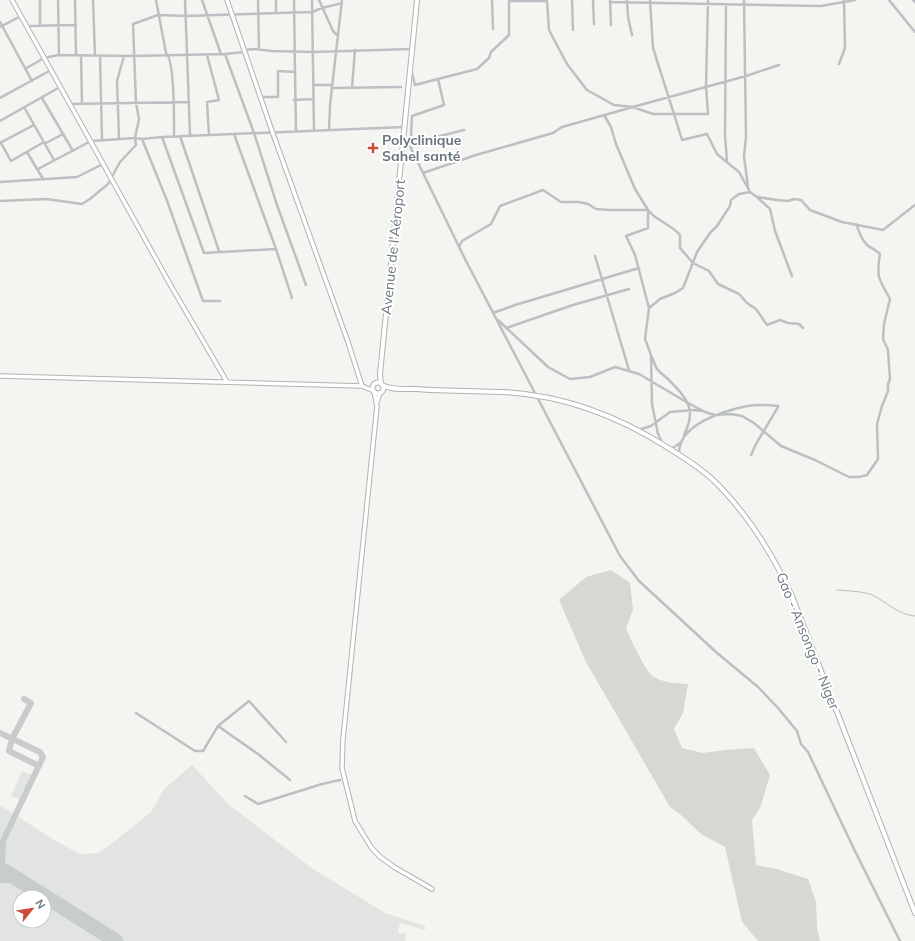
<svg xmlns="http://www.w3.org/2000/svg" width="915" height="941" font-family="Mulish,sans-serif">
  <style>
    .built { fill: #e2e4e2; fill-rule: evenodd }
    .green { fill: #d5d9d1 }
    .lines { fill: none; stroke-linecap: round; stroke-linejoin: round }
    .stream { stroke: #b4c0c2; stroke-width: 1 }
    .taxiway { stroke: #c8cccc; stroke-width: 6 }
    .runway { stroke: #c8cccc; stroke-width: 15 }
    .secondary-casing { stroke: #afb4b7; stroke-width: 5.5 }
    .primary-casing { stroke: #aeb3b5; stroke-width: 6 }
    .street { stroke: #bcc0c2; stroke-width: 2.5 }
    .secondary { stroke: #fff; stroke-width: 3.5 }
    .primary { stroke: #fff; stroke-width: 4 }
    .poi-dot { fill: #cc4c3a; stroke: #fff; stroke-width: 1.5 }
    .labels { text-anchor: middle; stroke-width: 4; stroke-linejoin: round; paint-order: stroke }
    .poi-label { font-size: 14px; font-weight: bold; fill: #67777e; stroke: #fff; text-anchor: start }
    .street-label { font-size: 14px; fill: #67777e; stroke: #fff }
  </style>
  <rect width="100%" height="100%" fill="#f4f4f1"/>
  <!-- built -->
  <path class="built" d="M 192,765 L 229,805 L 313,869 L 385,913 L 425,926 L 425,930 L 400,923 L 398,933 L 406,934 L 405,941 L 0,941 L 0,805 L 54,840 L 80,854 L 98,853 L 110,845 L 151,812 L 165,788 ZM 20,897 L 44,897 L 44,921 L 20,921 Z
    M 22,771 L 36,777 L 25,802 L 11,796 Z"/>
  <!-- green -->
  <path class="green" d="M 611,570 L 630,583 L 633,609 L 626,629 C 631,639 646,673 654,677 C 664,683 677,683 688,684 L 683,713 L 674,729 L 682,748 L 703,753 L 726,750 L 754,748 L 770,775 L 760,808 L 752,820 L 756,865 L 776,869 L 808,879 L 816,902 L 817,928 L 820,941 L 758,941 L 742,922 L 725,847 L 701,834 L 681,815 L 670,807 L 586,662 L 559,600 L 586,577 Z"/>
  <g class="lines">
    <!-- stream -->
    <path class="stream" d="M 837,590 C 848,591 862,591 872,595 C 887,602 898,615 915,616"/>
    <!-- taxiway -->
    <path class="taxiway" d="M 24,699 L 31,703 L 12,739 L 9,751 L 39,766
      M 0,733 L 40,752 L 43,757 L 3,841 L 2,863 L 4,868 L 9,874
      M 0,880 L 20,880"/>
    <!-- runway -->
    <path class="runway" d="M 0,868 L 116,941"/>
    <defs>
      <path id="secondary" d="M 12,0 L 171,286 L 227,382
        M 227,0 L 272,131 L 348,342 L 362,386
        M 0,376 L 362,386 L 374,391
        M 374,392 L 377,406 L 343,739 L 342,768 L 355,821 L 371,847 L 379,856 L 394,867 L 432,889
        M 377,402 L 380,393"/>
      <path id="primary" d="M372.5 388a5.5 5.5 0 1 1 11 0a5.5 5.5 0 1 1-11 0Z
        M 381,384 L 380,374 L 417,0
        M 382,385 C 391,390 404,389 415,389 C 444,391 474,391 503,392 C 563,395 620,417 670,449 C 689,461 708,473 723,490 C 752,521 774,557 792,596 L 915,913"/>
    </defs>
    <!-- secondary casing -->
    <use href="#secondary" class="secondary-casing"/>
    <!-- primary casing -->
    <use href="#primary" class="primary-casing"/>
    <!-- street -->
    <path class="street" d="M 40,0 L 40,25
      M 58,0 L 59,55
      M 75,0 L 76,55
      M 93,0 L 95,55
      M 156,0 L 166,53 C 175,60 174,121 174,136
      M 185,0 L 190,135
      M 202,0 L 221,54
      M 258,0 L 259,49
      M 276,0 L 276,13
      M 312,0 L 314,130
      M 319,0 L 333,31 L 338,36
      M 492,0 L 493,29
      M 572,0 L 573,30
      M 593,0 L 594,24
      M 610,0 L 611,25
      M 627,0 L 628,17 L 632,35
      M 650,0 L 653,48 L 674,114 L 708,114 L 706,86 L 708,0
      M 744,0 L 746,137 L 744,156 L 748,187
      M 889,0 L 915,32
      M 913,0 L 915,2
      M 509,1 L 547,1 L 549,30 L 567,64 L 587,90 L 614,105 L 633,107 L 746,76 L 779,65
      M 610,2 L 821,6 L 855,0
      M 726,4 L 725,136 L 727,161
      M 0,22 L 32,81
      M 27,26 L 76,25
      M 0,27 L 21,16
      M 244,50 L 254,49 L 272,51 L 313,52 L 412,49
      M 225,54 L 254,133 L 277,205 L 306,285
      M 81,55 L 82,104
      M 207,55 L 219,100 L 207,102 L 209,135
      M 100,56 L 102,139
      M 839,64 L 845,48 L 844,0
      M 25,69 L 44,58 L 59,55 L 132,56 L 225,54 L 245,52
      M 411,69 L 415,85 L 438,79
      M 295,72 L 296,131
      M 313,85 L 332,85
      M 332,88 L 401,87
      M 352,88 L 355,50
      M 261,97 L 278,97 L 278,71 L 295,72 L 294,0
      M 0,98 L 51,70
      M 42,98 L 73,151
      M 294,100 L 313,99
      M 70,104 L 189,102
      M 24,107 L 54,160
      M 604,115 L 611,127 L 616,144 L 635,189 L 648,210 L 648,228 L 626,236 L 635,255 L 649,308
      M 0,121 L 60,87
      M 329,130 L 330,105 L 342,0
      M 234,134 L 276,249 L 292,298
      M 404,134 L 465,259 L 620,556 L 639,581 L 716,652 L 758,687 L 778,708 L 797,731 L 801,744 L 808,752 L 853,847 L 900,941
      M 180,136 L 219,251
      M 162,137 L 204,253 L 276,249
      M 119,138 L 117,81 L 124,56
      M 142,139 L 166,198 L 203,301 L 220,301
      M 408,141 L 411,138 L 412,116 L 444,105 L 438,79 L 477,69 L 489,58 L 491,52 L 509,35 L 509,0
      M 409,141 L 416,142 L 464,130
      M 0,143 L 34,125
      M 1,143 L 11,161 L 44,142 L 46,143 L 63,134
      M 27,152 L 43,179
      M 38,169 L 91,141 L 135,138 L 142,139 L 162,137 L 404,127
      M 423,173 L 476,155 L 553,133 L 562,127 L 633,107 L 653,114 L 674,114 L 682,140 L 707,134 L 717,154 L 739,172 L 750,192 L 757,197 L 770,209 L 775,231 L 792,276
      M 0,182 L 77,177 L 103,164
      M 758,197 L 777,200 L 788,201 L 794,199 L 801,200 L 810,210 L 842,222 L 883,230 L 915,205
      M 0,201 L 46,199 L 82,204 L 90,199 L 108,184 L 120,162 L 136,145 L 135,138 L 139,119 L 136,103 L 133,24 L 158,15 L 186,16 L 312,12 L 322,8 L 342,3
      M 459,247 L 462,241 L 491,224 L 500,206 L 543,190 L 561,202 L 579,202 L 588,204 L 596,209 L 609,210 L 648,210 C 656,221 671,224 680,235 L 680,248 L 693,263 L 709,271 L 718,284 L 739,294 L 747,303 L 756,309 L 767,325 L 780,320 L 788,323 L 799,324 L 803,328
      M 595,256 L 629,370
      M 493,313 L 515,305 L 639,268
      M 498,320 L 548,367 L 570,379 L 590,377 L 615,367 L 639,374 L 688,403 L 705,412 L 715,415 L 731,414 L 742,416 L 754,423 L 781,446 L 815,460 L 849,477 L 859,477 L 867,475 L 878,459 L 877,424 L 882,406 L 888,391 L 888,384 L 890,379 L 888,350 L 883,339 L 884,324 L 890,299 C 879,279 876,278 880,254 C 876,250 871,248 867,245 C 861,239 859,231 856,224
      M 506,328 L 573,305 L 629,289
      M 652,357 C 654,361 655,366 657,369 C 660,373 665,376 669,380 C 688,400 697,409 684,435
      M 638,430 L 651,426 L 670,412 L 694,410 L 702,411
      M 663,444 L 658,434 L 652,404 L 651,355 L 645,339 L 649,308 L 660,299 L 675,293 L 683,288 L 697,252 L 710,233 L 717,226 L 730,206 L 731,200 L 739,194 L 750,192
      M 670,449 L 676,446 L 681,442
      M 679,454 C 678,424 724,411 747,406 C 757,404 769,405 778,406
      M 751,455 L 756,444 L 778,407
      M 136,713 L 195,751 L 203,751 L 218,726 L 258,754 L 290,780
      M 218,726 L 249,701 L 286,742
      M 245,796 L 258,804 L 322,784 L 340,780"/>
    <!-- secondary -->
    <use href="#secondary" class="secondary"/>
    <!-- primary -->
    <use href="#primary" class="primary"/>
  </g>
  <!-- markers -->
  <path class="poi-dot" d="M371 142h4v4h4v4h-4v4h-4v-4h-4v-4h4z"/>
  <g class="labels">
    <!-- poi labels -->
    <g class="poi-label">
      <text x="382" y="145">Polyclinique<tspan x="382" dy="16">Sahel santé</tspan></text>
    </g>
    <!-- street labels -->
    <g class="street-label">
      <text transform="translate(393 247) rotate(-84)" y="5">Avenue de l'Aéroport</text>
      <text transform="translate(808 641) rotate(68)" y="5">Gao - Ansongo - Niger</text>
    </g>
  </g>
  <!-- north arrow -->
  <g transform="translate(32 909) rotate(60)"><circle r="19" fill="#ffffff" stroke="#c2c9cb"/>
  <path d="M0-3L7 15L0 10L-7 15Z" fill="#cc4c3a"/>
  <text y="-6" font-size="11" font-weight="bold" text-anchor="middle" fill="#67777e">N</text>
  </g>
</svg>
